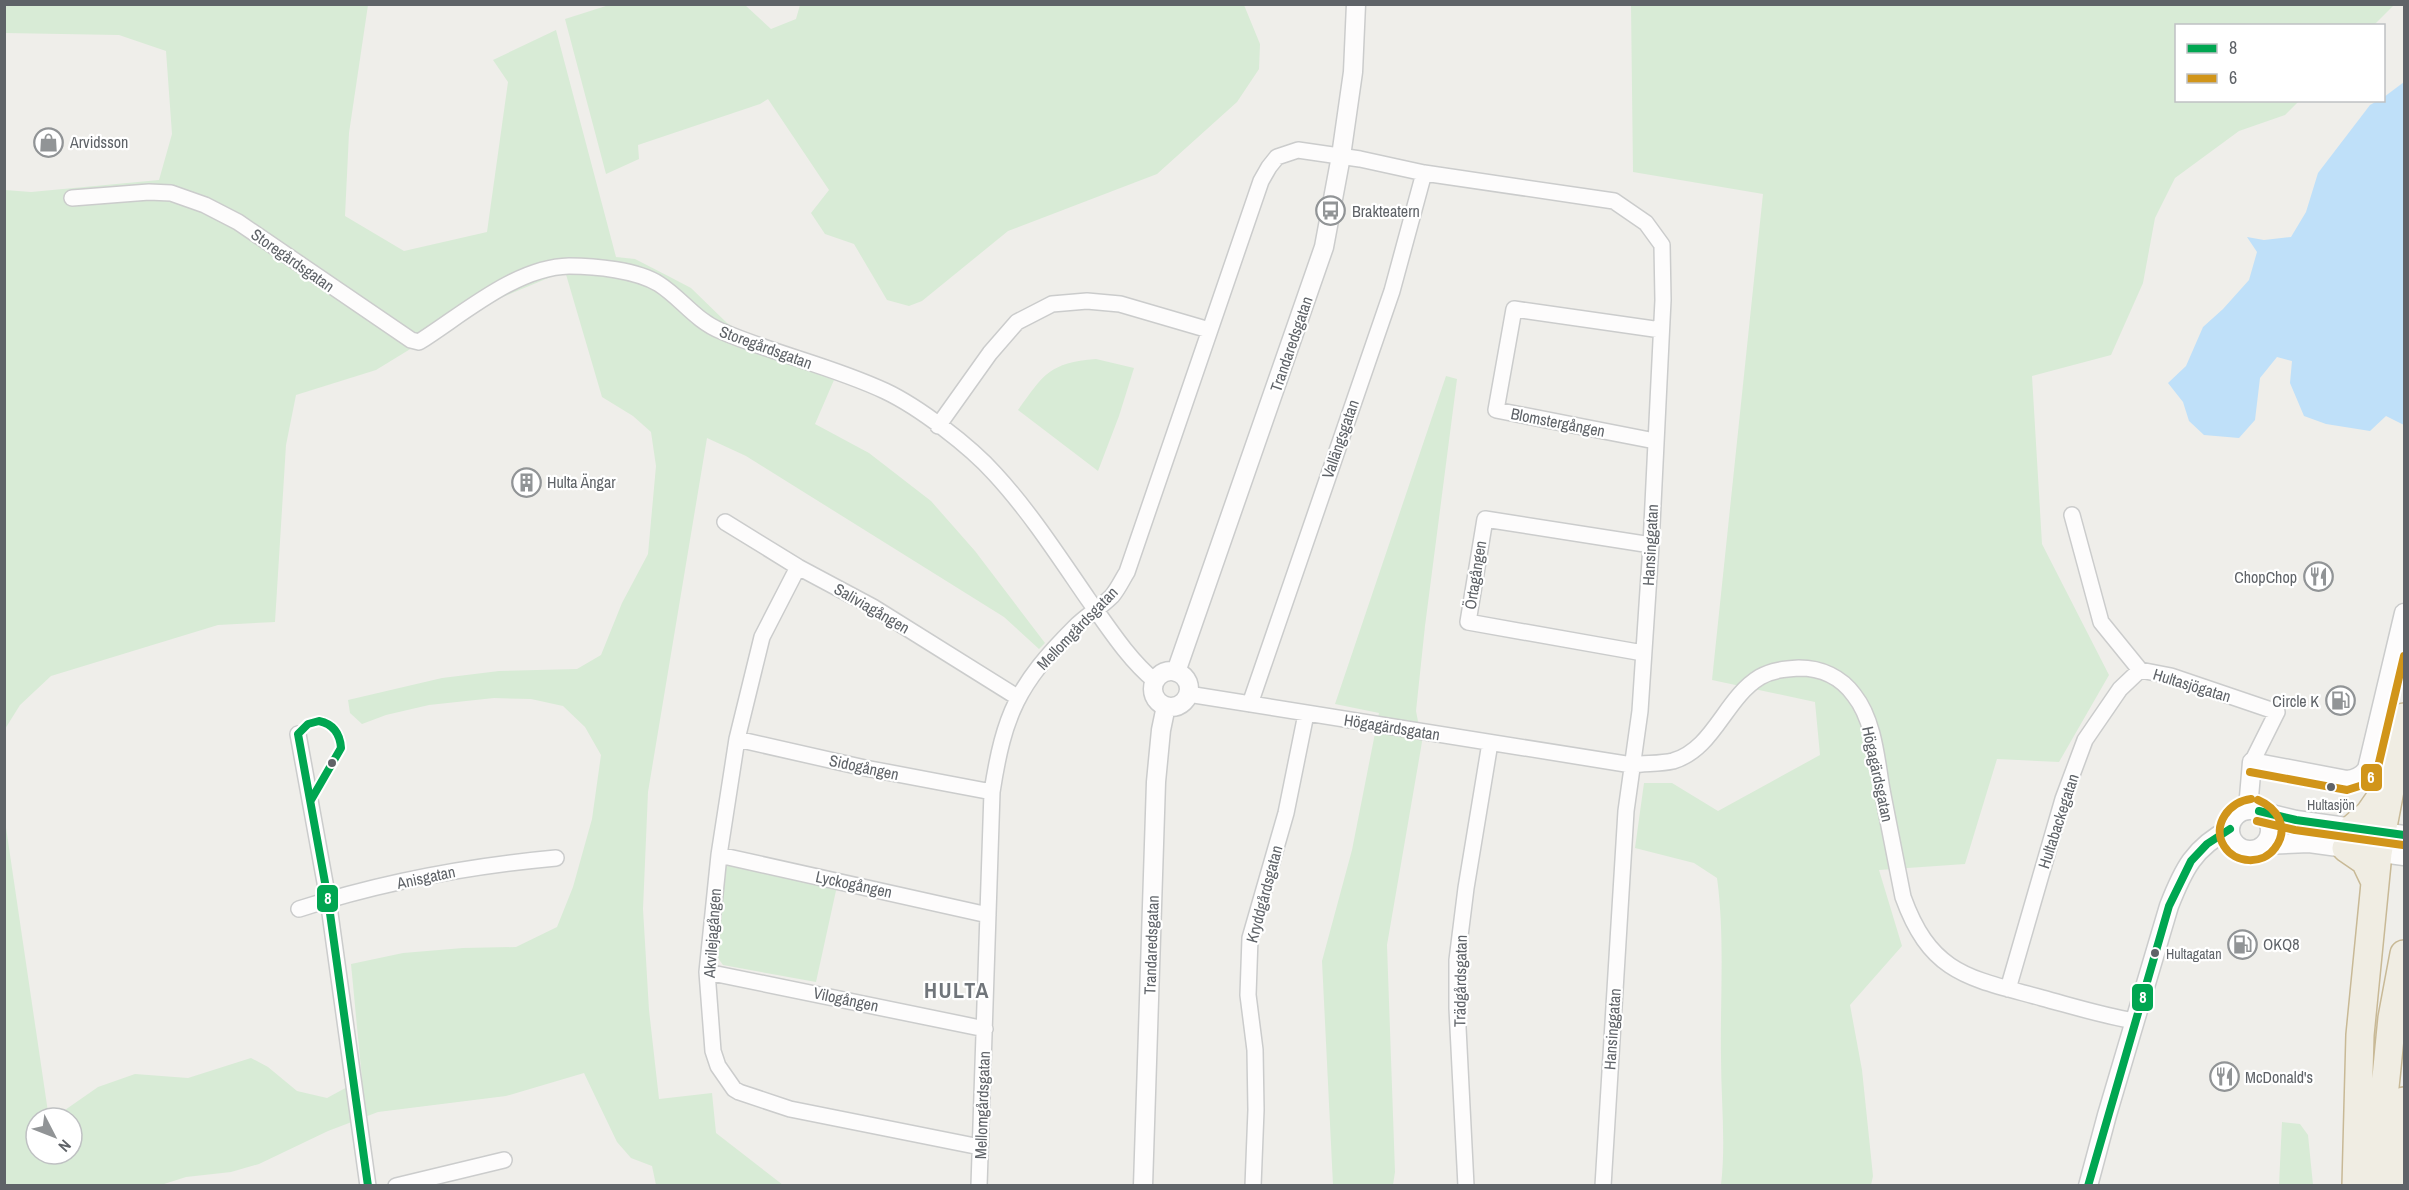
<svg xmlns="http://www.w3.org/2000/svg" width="2409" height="1190" font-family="'Archivo Narrow',sans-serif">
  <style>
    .green { fill: #d8ebd6; fill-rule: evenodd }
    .water { fill: #bfe0f9 }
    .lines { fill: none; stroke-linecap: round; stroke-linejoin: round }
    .minor-casing { stroke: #cbcccc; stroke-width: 18 }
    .tertiary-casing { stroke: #cbcccc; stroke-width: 21 }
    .motorway-casing { stroke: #c8b996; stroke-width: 30 }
    .minor { stroke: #fdfcfc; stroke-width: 15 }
    .tertiary { stroke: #fdfcfc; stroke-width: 18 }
    .motorway { stroke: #f0ede3; stroke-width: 27 }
    .bus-1-casing { stroke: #fff; stroke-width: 12 }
    .bus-2-casing { stroke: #fff; stroke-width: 12 }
    .bus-1 { stroke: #00a651; stroke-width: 8 }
    .bus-2 { stroke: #d1951a; stroke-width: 8 }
    .bus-dot { fill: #5f6368; stroke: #fff; stroke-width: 2 }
    .labels { text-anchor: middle; stroke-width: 4.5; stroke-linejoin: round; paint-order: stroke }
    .bus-label { font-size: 14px; fill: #5f6368; stroke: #fff }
    .poi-label { font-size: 16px; fill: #5f6368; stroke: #fff; text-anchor: start }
    .street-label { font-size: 16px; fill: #5f6368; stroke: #fff }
    .district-label { font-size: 22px; font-weight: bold; letter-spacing: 1.5px; fill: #70757a; stroke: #fff }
    .line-badge { stroke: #fff; stroke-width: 2 }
    .badge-label { font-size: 16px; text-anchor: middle; font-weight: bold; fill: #fff }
  </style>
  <rect width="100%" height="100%" fill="#efeeea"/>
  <!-- green -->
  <path class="green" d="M 5,5 L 368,5 L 349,133 L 345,216 L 404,251 L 487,232 L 508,82 L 493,60 L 556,30 L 616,257 L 635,259 L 670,277 L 691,288 L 727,323 L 799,367 L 834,380 L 815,424 L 869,453 L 931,501 L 975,551 L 1045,643 L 1039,649 L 1004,617 L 746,456 L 707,438 L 648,792 L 643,909 L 649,1010 L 659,1099 L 712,1093 L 716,1133 L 783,1185 L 656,1185 L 652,1166 L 631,1158 L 617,1142 L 584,1073 L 506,1096 L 378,1112 L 328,1131 L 259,1164 L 231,1172 L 186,1177 L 161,1185 L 5,1185 L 4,814 L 48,1112 L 65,1110 L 98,1087 L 135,1074 L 188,1078 L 251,1058 L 268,1067 L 297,1091 L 327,1098 L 362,1079 L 351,964 L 403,953 L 463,948 L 516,947 L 557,927 L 573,887 L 592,819 L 601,755 L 585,727 L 563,706 L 531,699 L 494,698 L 429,705 L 386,715 L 362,724 L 350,713 L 348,700 L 442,678 L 499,671 L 577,669 L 601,655 L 622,603 L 648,554 L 656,466 L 651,432 L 633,416 L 602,397 L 565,271 L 479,307 L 376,370 L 296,395 L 286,445 L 275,622 L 218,625 L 51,676 L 20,705 L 5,729 L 5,190 L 31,192 L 159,180 L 172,134 L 166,51 L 119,35 L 5,33 ZM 36,1118 L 72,1118 L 72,1154 L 36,1154 Z
    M 1244,5 L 1260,44 L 1259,69 L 1237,102 L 1157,174 L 1008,231 L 922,301 L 909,306 L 887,300 L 854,244 L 825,234 L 811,213 L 829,190 L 768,99 L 760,104 L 638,145 L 639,159 L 606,174 L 565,19 L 609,5 L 745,5 L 771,29 L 796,19 L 800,5 Z
    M 1631,5 L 2394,5 L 2374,25 L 2176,26 L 2176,100 L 2299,101 L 2285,115 L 2239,131 L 2175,178 L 2155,218 L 2143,283 L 2111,355 L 2032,376 L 2042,544 L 2109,675 L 2059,762 L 1997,759 L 1965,864 L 1879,870 L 1902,946 L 1850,1005 L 1862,1070 L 1873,1176 L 1871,1185 L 1721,1185 C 1726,1143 1721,1100 1721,1057 C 1720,998 1725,937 1717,878 L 1694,863 L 1635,848 L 1644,783 L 1672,783 L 1718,811 L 1820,755 L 1815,702 L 1712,680 L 1763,194 L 1633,172 Z
    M 1096,359 L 1134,368 L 1119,416 L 1098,471 L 1018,410 C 1044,374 1049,363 1096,359 Z
    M 1446,376 L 1457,379 L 1425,626 L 1416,711 L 1422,742 L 1387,945 L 1395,1172 L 1393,1185 L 1333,1185 L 1322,961 L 1352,850 L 1379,713 L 1335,704 Z
    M 725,861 L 837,886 L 816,982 L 723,965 L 715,954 Z
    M 2282,1122 L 2300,1124 L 2308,1135 L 2313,1185 L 2279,1185 Z"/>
  <!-- water -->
  <path class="water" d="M 2404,82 L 2404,425 L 2386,416 L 2370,431 L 2326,424 L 2304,416 L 2290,383 L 2292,361 L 2277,357 L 2260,378 L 2255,420 L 2239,438 L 2204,435 L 2189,421 L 2183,402 L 2168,383 L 2186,366 L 2203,327 L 2223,309 L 2249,280 L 2257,252 L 2247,237 L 2264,240 L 2291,237 L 2306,212 L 2318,173 L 2370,105 L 2377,101 L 2384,100 L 2384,97 Z"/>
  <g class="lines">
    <defs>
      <path id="minor" d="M 72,198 L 149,192 L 171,193 L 205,205 L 238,222 L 411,340 L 419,342 C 462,315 516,267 569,266 C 595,266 637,270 659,284 C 681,298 696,321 721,331 C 774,354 832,366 885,391 C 919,407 970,446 995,474 C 1030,512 1059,557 1088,599 C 1108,627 1129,660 1155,681
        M 938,426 L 990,353 L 1017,322 L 1052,304 L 1087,301 L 1120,304 L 1209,330
        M 1655,441 L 1496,410 L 1514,309 L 1661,330
        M 2072,515 L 2101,622 L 2140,670 L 2171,676 L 2277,712 L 2252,762
        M 725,522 L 798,567 L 873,607 L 1017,697
        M 798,567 L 762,637 L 737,739 L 719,855 L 707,972 L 713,1051 L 718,1066 L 734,1089 L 739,1092 L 790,1109 L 980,1147
        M 1643,653 L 1468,622 L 1485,519 L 1651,545
        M 1188,694 L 1632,765 C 1645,763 1660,764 1673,761 C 1714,749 1725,698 1760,677 C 1772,670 1785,669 1799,668 C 1821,668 1841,677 1854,695 C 1874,720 1877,760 1882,790 C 1889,825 1896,861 1903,897 C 1931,975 1970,978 2042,998 C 2072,1006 2104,1016 2135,1021
        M 1250,704 L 1392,291 L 1424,173
        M 298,734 L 328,899 L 368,1186
        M 737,739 L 865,768 L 992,792
        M 719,855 L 988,915
        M 299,909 C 382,882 469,866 556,858
        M 707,972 L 985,1029
        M 2008,989 L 2063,799 L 2085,740 L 2120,689 L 2140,670
        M 396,1186 L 504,1160
        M 979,1186 L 992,792 C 1004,714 1018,684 1074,628 C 1086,616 1100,608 1112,596 C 1118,589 1122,580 1127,572 L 1261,181 L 1269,167 L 1277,157 L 1298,150 L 1360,159 L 1424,173 L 1614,201 L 1646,223 L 1662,245 L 1663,300 L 1651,545 L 1640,711 L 1626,811 L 1603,1186
        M 1253,1186 L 1256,1110 L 1255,1050 L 1248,995 L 1250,938 L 1286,813 L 1306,714
        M 1466,1186 L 1457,1008 L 1457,960 L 1466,888 L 1490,743"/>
      <path id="tertiary" d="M1153 689a18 18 0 1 1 36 0a18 18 0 1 1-36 0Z
        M 1176,672 L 1324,247 L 1341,156 L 1353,72 L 1356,4
        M 2248,809 L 2252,762 L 2347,780 C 2356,779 2362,776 2367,769 L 2404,613
        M2230 830a20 20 0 1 1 40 0a20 20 0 1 1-40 0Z
        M 2259,811 L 2296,820 L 2404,835
        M 2264,845 L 2309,843 L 2404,856
        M 1143,1186 L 1156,782 L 1161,730 L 1166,706
        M 2088,1186 L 2107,1115 L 2169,906 C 2183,870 2194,847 2230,829"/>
      <path id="motorway" d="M 2353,828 L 2369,814 L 2387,788
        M 2346,848 L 2365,861 L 2375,882
        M 2356,1186 L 2360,1035 L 2378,853 L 2404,717
        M 2375,1186 L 2392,1018 L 2404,954
        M 2396,1186 L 2404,1101"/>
    </defs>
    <!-- minor casing -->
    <use href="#minor" class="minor-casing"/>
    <!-- tertiary casing -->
    <use href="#tertiary" class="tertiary-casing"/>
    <!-- motorway casing -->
    <use href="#motorway" class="motorway-casing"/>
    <!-- minor -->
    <use href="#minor" class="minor"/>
    <!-- tertiary -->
    <use href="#tertiary" class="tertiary"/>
    <!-- motorway -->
    <use href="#motorway" class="motorway"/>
    <defs>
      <path id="bus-1" d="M 311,800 L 341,748 C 340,734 333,724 319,721 L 308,724 L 298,734 L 328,899 L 368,1186
        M 2259,811 L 2296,820 L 2404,835
        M 2088,1186 L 2169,906 L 2191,861 L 2207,844 L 2230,829"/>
      <path id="bus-2" d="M 2250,772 L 2347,790 L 2366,784 L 2377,771 L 2404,656
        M 2251,799 C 2230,801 2211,825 2224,846 C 2235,864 2263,865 2275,848 C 2290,828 2277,808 2258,800
        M 2257,821 L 2295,830 L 2403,845"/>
    </defs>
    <!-- bus-1 casing -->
    <use href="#bus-1" class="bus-1-casing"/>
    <!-- bus-2 casing -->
    <use href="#bus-2" class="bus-2-casing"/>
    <!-- bus-1 -->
    <use href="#bus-1" class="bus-1"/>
    <!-- bus-2 -->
    <use href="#bus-2" class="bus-2"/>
  </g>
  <!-- icons -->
  <defs>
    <symbol id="shop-ring" viewBox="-11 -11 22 22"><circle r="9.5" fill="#fff" stroke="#919496" stroke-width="1.5"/><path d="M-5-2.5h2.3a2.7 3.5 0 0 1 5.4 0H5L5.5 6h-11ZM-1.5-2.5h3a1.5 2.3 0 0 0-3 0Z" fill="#919496"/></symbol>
    <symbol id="bus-ring" viewBox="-11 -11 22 22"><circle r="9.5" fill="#fff" stroke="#919496" stroke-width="1.5"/><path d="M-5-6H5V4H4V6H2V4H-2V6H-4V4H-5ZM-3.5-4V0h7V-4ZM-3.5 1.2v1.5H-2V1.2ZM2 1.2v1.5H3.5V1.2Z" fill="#919496"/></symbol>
    <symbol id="building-ring" viewBox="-11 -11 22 22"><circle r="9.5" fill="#fff" stroke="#919496" stroke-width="1.5"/><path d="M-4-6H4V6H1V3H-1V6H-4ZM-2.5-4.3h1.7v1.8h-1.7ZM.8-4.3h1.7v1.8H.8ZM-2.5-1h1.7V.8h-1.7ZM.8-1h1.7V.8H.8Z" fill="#919496"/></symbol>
    <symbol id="restaurant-ring" viewBox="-11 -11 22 22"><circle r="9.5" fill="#fff" stroke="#919496" stroke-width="1.5"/><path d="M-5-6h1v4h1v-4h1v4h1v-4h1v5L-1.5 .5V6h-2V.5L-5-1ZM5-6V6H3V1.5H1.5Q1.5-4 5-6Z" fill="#919496"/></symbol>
    <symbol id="fuel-ring" viewBox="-11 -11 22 22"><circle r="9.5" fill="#fff" stroke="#919496" stroke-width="1.5"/><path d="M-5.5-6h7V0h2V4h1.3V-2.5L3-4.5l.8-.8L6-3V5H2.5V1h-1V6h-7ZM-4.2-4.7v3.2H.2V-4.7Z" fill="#919496"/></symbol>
  </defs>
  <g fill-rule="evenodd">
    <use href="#shop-ring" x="32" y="126" width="33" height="33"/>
    <use href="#bus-ring" x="1314" y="194" width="33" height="33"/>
    <use href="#building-ring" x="510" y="466" width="33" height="33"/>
    <use href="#restaurant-ring" x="2302" y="560" width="33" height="33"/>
    <use href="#fuel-ring" x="2324" y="684" width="33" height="33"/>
    <use href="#fuel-ring" x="2226" y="928" width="33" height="33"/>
    <use href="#restaurant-ring" x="2208" y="1060" width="33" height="33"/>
  </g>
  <!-- markers -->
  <g class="bus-dot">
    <circle cx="332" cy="763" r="5"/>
    <circle cx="2331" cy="787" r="5"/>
    <circle cx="2155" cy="953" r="5"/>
  </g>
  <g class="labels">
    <!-- bus labels -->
    <g class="bus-label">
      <text x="2331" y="810">Hultasjön</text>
      <text x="2166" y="959" text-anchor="start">Hultagatan</text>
    </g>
    <!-- poi labels -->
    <g class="poi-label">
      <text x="70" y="148">Arvidsson</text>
      <text x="1352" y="217">Brakteatern</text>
      <text x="547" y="488">Hulta Ängar</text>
      <text x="2297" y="583" text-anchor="end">ChopChop</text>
      <text x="2319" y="707" text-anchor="end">Circle K</text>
      <text x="2263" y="950">OKQ8</text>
      <text x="2245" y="1083">McDonald's</text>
    </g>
    <!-- street labels -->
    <g class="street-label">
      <text transform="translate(293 260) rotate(35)" y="6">Storegårdsgatan</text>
      <text transform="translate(1291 344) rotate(-71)" y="6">Trandaredsgatan</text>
      <text transform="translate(766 347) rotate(20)" y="6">Storegårdsgatan</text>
      <text transform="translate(1558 422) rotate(11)" y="6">Blomstergången</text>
      <text transform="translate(1340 439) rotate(-71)" y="6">Vallängsgatan</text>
      <text transform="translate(1650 545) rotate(-87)" y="6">Hansinggatan</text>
      <text transform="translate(1475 575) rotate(-81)" y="6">Örtagången</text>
      <text transform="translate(872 608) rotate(30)" y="6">Saliviagången</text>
      <text transform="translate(1077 628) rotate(-46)" y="6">Mellomgårdsgatan</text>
      <text transform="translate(2192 685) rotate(17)" y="6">Hultasjögatan</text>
      <text transform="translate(1392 727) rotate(9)" y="6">Högagärdsgatan</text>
      <text transform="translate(864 767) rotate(12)" y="6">Sidogången</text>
      <text transform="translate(1878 774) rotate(78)" y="6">Högagärdsgatan</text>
      <text transform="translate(2058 821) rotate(-72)" y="6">Hultabackegatan</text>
      <text transform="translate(426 877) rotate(-12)" y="6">Anisgatan</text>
      <text transform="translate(854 884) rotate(12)" y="6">Lyckogången</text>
      <text transform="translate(1264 894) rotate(-75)" y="6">Kryddgårdsgatan</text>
      <text transform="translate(712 933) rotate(-86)" y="6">Akvilejagången</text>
      <text transform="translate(1151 945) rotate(-88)" y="6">Trandaredsgatan</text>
      <text transform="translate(1460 981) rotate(-89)" y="6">Trädgårdsgatan</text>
      <text transform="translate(846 999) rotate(12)" y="6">Vilogången</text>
      <text transform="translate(1612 1029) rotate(-86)" y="6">Hansinggatan</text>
      <text transform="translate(982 1105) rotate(-88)" y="6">Mellomgårdsgatan</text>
    </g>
    <!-- district labels -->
    <g class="district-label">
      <text x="957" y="998">HULTA</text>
    </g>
  </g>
  <g class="line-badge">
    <rect x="2360" y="763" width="23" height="29" rx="6" fill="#d1951a"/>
    <rect x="316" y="884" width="23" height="29" rx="6" fill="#00a651"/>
    <rect x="2131" y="983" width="23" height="29" rx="6" fill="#00a651"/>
  </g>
  <g class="badge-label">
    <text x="2371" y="783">6</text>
    <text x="328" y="904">8</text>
    <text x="2143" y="1003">8</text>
  </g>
  <!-- border -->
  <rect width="2409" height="1190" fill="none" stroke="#5f6368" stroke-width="12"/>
  <!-- legend -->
  <rect x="2175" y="24" width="210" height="78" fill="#ffffff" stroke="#bfc1c3" stroke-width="1.5"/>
  <rect x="2187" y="44" width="30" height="9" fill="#00a651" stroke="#bfc1c3" stroke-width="1.5"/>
  <text x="2229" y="54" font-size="18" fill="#5f6368">8</text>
  <rect x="2187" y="74" width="30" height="9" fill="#d1951a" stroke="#bfc1c3" stroke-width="1.5"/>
  <text x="2229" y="84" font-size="18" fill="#5f6368">6</text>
  <!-- north arrow -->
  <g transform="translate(54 1136) rotate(132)"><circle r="28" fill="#ffffff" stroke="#bfc1c3" stroke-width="1.5"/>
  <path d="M0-4.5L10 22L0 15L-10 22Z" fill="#919496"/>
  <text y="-9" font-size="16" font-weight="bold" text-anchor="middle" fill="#5f6368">N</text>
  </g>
</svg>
